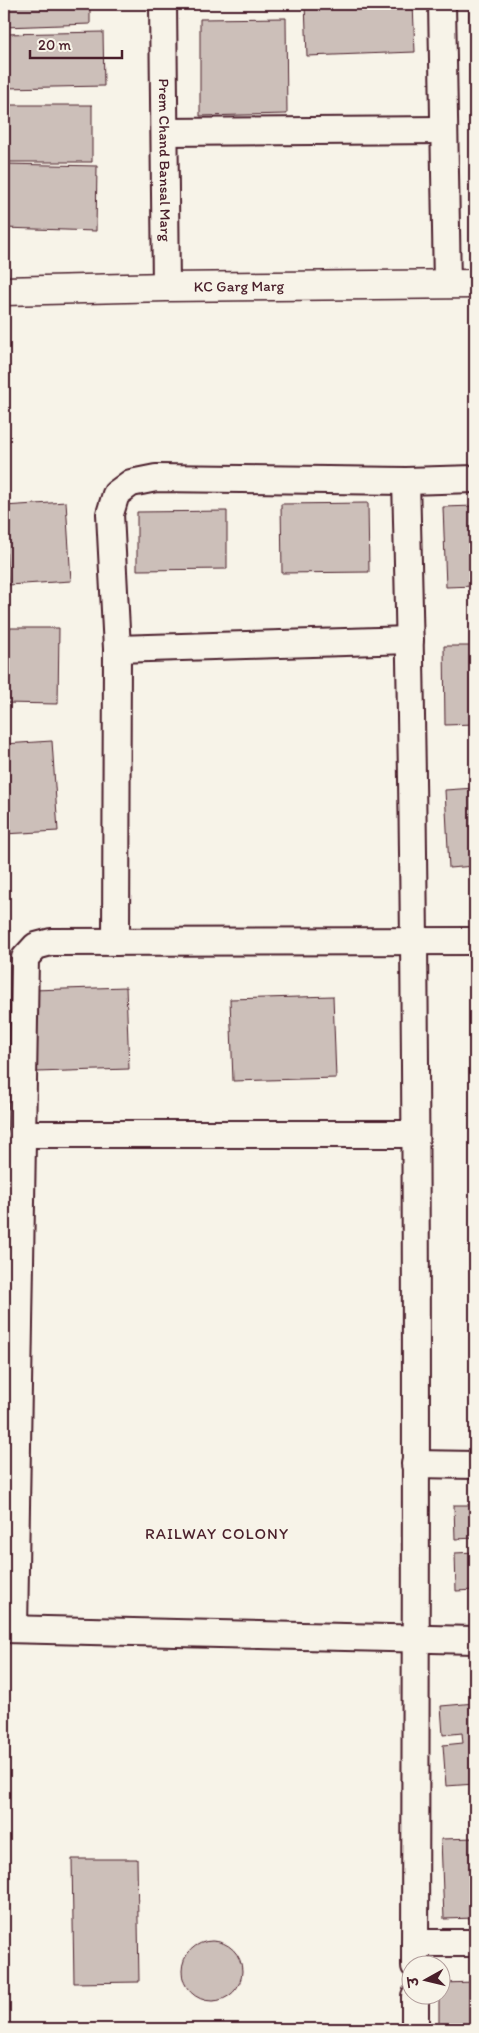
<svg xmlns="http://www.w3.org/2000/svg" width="479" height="2033" font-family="Itim,'Playpen Sans Deva',sans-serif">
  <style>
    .building { fill: #ccbfb9; stroke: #4a1f2b }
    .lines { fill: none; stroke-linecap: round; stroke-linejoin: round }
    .street-casing { stroke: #4a1f2b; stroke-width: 30 }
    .secondary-casing { stroke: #4a1f2b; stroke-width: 31 }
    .street { stroke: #f7f3e8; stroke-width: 26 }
    .secondary { stroke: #f7f3e8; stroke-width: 28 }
    .labels { text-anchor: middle; stroke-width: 5; stroke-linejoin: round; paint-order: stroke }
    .street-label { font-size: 15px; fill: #4a1f2b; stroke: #f7f3e8 }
    .neighbourhood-label { font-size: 16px; letter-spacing: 1px; fill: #4a1f2b; stroke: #f7f3e8 }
  </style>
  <rect width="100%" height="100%" fill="#f7f3e8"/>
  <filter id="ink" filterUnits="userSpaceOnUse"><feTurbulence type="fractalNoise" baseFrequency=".02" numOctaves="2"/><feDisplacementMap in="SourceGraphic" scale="10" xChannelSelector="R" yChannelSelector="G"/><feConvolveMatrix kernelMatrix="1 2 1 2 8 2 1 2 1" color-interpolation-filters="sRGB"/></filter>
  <g filter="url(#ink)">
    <!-- building -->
    <path class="building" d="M 4,4 L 90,4 L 90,24 L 4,27 Z
      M 305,4 L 413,4 L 415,52 L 307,56 Z
      M 469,4 L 475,4 L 475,31 L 469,31 Z
      M 286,18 L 287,114 L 200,116 L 200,19 Z
      M 103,32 L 104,86 L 4,88 L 4,34 Z
      M 470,41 L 475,41 L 475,77 L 472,77 Z
      M 4,105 L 92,105 L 92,162 L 4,162 Z
      M 4,164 L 97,166 L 96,231 L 4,228 Z
      M 66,502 L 71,581 L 8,585 L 4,506 Z
      M 368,503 L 369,572 L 282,573 L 281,504 Z
      M 475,506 L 475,586 L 446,587 L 443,507 Z
      M 227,511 L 227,569 L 137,570 L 137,512 Z
      M 4,628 L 59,628 L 58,704 L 4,703 Z
      M 444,646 L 475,646 L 475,724 L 445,725 Z
      M 52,741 L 58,831 L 4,834 L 4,744 Z
      M 475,788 L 475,866 L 449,868 L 445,790 Z
      M 126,987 L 129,1069 L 37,1072 L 33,990 Z
      M 333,996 L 336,1078 L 233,1081 L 230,999 Z
      M 454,1505 L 475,1505 L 475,1538 L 455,1539 Z
      M 475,1552 L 475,1590 L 456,1591 L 455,1553 Z
      M 475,1703 L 475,1784 L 446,1786 L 443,1745 L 463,1743 L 462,1733 L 443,1735 L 441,1706 Z
      M 475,1838 L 475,1918 L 444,1919 L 441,1839 Z
      M 72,1859 L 137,1859 L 139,1982 L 74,1983 Z
      M182 1971a30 30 0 1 1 60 0a30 30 0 1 1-60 0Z
      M 475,1982 L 475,2029 L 439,2029 L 439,1996 L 442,1996 L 442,1983 Z"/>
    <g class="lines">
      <defs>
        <g id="street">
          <path id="s1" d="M 163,4 L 166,287"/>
          <path d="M 442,4 L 447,284"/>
          <path d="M 165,132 L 444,130"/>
          <path d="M 406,481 C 419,975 416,1471 415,1966"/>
          <path d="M 117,649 L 410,640"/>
          <path d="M 116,942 L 117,649 L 110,514 L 116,494 L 131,483 L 156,478 L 406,481 L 475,479"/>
          <path d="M 21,1134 L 415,1134"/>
          <path d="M 415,1464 L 475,1465"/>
          <path d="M 4,1629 L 475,1640"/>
          <path d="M 14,1629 L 25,958 L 36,946 L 51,942 L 475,941"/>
          <path d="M 415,1943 L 475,1943"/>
          <path d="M 415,2029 L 415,1996"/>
        </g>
        <g id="secondary">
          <path id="s2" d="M 4,291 L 166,287 L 475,284"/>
        </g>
      </defs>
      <!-- street casing -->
      <use href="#street" class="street-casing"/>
      <!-- secondary casing -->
      <use href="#secondary" class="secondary-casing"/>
      <!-- street -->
      <use href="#street" class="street"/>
      <!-- secondary -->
      <use href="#secondary" class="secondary"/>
    </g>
  </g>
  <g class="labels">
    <!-- street labels -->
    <g class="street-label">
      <text dy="5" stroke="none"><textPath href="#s1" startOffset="156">Prem Chand Bansal Marg</textPath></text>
      <text dy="5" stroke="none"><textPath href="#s2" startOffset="235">KC Garg Marg</textPath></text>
    </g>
    <!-- neighbourhood labels -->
    <g class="neighbourhood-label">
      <text x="217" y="1539">RAILWAY COLONY</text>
    </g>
  </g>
  <!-- margin -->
  <rect width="479" height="2033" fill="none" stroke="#f7f3e8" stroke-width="20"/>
  <rect x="10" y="10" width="459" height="2013" fill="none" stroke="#4a1f2b" stroke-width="2" filter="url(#ink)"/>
  <!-- north arrow -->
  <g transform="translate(426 1980) rotate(262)"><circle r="24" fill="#f7f3e8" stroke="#b29e9c"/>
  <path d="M0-4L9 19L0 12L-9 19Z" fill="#4a1f2b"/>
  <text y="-8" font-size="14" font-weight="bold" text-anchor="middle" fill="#4a1f2b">उ</text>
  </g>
  <!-- scale -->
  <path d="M30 50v8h92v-8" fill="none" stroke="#4a1f2b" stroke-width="2.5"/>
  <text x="38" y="50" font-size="15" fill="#4a1f2b" stroke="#f7f3e8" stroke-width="4" paint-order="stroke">20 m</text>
</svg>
